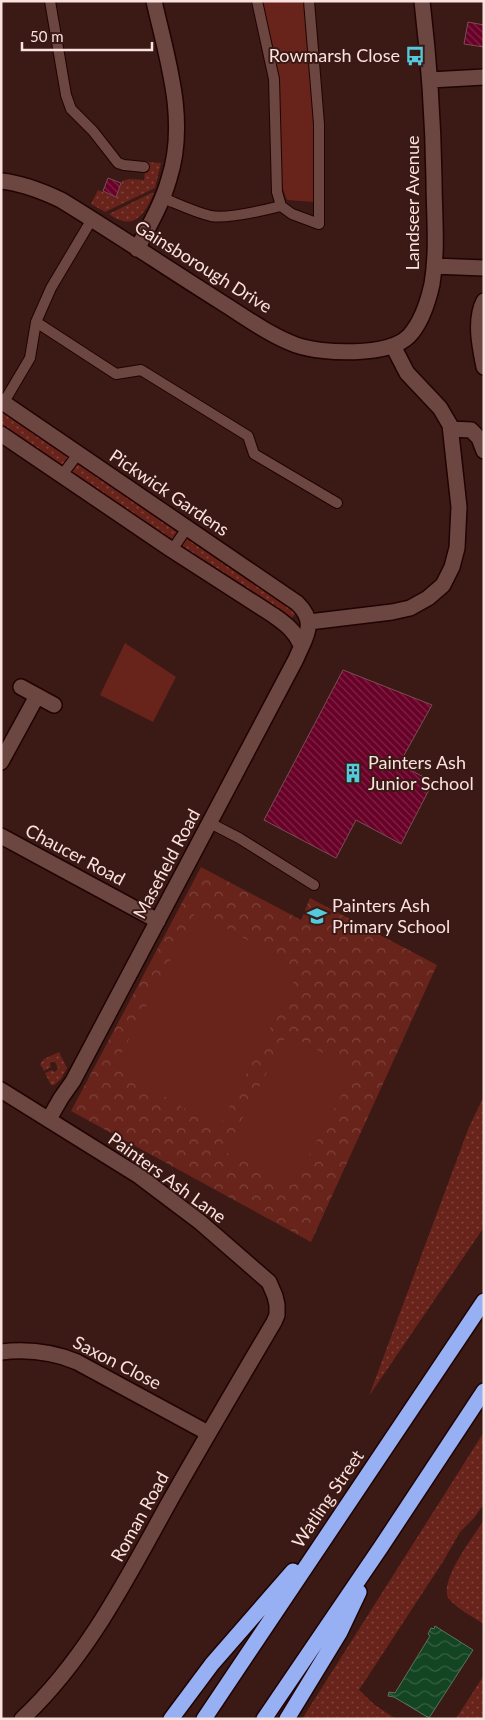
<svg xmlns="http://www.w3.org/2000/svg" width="485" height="1720" font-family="Lato,sans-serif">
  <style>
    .grass { fill: url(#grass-dots) }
    .forest { fill: url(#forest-crowns) }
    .garden { fill: #68231b }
    .water { fill: url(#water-waves); stroke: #59745a }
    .building { fill: url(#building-back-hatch); stroke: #774f55 }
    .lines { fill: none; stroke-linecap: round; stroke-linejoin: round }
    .lane-casing { stroke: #200302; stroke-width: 12 }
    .street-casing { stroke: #200302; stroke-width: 18 }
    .highway-casing { stroke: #200302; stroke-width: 18 }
    .lane { stroke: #6c4640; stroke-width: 10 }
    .street { stroke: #6c4640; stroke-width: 15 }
    .highway { stroke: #97aff3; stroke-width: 15 }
    .labels { text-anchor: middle; stroke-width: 4; stroke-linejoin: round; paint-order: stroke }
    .poi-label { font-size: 18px; fill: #fae2de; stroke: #3b1915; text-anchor: start }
    .street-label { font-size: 18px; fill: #fae2de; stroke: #3b1915 }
  </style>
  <defs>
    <pattern id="grass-dots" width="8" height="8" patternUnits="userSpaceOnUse" patternTransform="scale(1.25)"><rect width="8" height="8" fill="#68231b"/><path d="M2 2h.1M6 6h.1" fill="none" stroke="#7e433c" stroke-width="1.8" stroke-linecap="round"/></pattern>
    <pattern id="forest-crowns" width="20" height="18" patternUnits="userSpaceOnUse" patternTransform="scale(1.25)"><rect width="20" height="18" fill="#68231b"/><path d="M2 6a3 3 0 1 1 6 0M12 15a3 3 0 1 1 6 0" fill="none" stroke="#7e433c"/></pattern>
    <pattern id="water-waves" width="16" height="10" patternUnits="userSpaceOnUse" patternTransform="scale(1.25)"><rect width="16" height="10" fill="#144522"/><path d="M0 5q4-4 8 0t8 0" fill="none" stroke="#376042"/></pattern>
    <pattern id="building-back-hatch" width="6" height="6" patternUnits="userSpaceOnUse" patternTransform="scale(1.25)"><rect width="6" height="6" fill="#680027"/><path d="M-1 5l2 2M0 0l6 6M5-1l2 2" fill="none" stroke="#7e2546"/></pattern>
  </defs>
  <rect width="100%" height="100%" fill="#3b1915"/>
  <!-- grass -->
  <path class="grass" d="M 146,162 L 161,163 L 155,188 L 105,212 L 91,204 L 98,190 L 116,197 L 122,181 L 129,179 L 144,180 Z
    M 151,193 L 154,193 C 144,215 134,232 109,214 Z
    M 1,406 L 300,608 L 291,619 L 1,425 Z
    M 59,1052 L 67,1068 L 61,1079 L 54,1085 L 51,1085 L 45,1073 L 52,1070 L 54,1072 L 57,1070 L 58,1068 L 55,1062 L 51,1062 L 50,1064 L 51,1067 L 44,1071 L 40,1064 L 44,1059 Z
    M 484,1096 L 484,1227 L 369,1396 L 469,1127 Z
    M 484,1432 L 484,1504 L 474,1518 L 460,1532 L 444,1560 L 359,1690 L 375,1705 L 396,1719 L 302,1719 Z
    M 484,1520 L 484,1624 C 474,1618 456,1608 449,1599 C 437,1583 475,1534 484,1520 Z
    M 484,1675 L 484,1719 L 456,1719 L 457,1717 Z"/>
  <!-- forest -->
  <path class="forest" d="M 201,867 L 301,920 L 310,898 L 437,965 L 311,1242 L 71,1111 Z"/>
  <!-- garden -->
  <path class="garden" d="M 262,1 L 306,1 L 316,124 L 314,202 L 287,200 L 281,184 Z
    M 125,643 L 176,677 L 153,722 L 100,695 Z
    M 196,911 L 300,970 L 218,1129 L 115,1066 Z
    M 287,1034 L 355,1070 L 293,1185 L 225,1152 Z"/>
  <!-- water -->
  <path class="water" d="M 435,1626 L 473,1650 L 429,1718 L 394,1697 L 388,1696 L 389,1692 L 395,1693 L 430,1636 L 428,1634 L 431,1628 L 434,1629 Z"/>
  <!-- building -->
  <path class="building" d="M 468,22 L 484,25 L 484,47 L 464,44 Z
    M 108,178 L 121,183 L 116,197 L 103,191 Z
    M 343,670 L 432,705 L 399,764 L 433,782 L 401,844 L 356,820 L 336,858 L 264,820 Z"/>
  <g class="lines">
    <defs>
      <path id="lane" d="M 50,1 L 66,95 L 71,109 L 93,131 L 118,163 L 124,165 L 144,167
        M 163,198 C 178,204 194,212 211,216 C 227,219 265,210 281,206 L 277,192 L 274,79 L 257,1
        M 281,206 L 292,214 L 319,224 L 319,124 L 309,1
        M 36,322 L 116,374 L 141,370 L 248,436 L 254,454 L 337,503
        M 4,402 L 30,358 L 36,322 L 51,288 L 92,219
        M 62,475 L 78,454
        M 172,550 L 187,528
        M 210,823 L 239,838 L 314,885"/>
      <path id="street" d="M 430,80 L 484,77
        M 1,181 C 22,183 42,191 61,200 C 115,233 167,268 221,302 C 245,317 269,335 296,345 C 322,354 388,357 409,336 C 422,322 428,302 432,284 C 438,249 434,214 434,179 C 433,119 429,60 422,1
        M 137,249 C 149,226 162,204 169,179 C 188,120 167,59 154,1
        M 434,266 L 484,268
        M 484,301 C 474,320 480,347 484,367
        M 1,401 L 297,603 C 318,623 305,637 296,659 L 73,1081 L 61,1098 L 49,1119
        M 451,429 L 471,430 L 479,438 L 484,451
        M 1,434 L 172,550 L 273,615 C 286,624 295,631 301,645
        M 309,622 L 392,612 L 410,608 L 428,598 L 443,585 L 452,567 L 457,548 L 459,507 L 450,425 L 440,408 L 407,373 L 393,346
        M 21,687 L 54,705
        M 1,762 L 37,696
        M 1,836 L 158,921
        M 1,1090 L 139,1176 L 200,1222 L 269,1282 L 275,1296 L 277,1305 L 277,1315 L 274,1322 C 238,1383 202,1444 167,1506 C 125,1582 86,1659 22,1719
        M 1,1352 C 27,1349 53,1352 77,1362 L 208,1433"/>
      <path id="highway" d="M 171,1719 L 212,1664 L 293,1571
        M 204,1719 L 484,1301
        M 264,1719 L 381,1547 L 484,1391
        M 287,1719 L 340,1632 L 359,1592"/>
    </defs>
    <!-- lane casing -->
    <use href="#lane" class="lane-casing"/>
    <!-- street casing -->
    <use href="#street" class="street-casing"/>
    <!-- highway casing -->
    <use href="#highway" class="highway-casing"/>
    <!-- lane -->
    <use href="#lane" class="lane"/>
    <!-- street -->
    <use href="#street" class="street"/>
    <!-- highway -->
    <use href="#highway" class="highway"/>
  </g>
  <!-- icons -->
  <defs>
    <symbol id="bus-bare" viewBox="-9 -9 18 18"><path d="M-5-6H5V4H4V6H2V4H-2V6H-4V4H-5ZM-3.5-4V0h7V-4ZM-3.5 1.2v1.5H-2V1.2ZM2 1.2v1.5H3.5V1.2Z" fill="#54cadd" stroke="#3b1915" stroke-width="2.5" paint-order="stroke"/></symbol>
    <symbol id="building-bare" viewBox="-9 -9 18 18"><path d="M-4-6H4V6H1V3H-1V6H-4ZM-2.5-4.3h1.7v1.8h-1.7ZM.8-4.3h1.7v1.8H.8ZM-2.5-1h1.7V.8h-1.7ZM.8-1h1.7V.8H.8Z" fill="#54cadd" stroke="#3b1915" stroke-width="2.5" paint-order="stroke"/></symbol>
    <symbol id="school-bare" viewBox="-9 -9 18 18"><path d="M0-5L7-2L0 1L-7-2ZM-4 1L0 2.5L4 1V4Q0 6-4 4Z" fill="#54cadd" stroke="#3b1915" stroke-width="2.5" paint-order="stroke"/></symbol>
  </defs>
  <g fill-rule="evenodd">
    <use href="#bus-bare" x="401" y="42" width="28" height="28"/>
    <use href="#building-bare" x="339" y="759" width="28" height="28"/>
    <use href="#school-bare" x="303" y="902" width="28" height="28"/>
  </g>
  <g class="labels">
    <!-- poi labels -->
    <g class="poi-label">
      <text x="400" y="62" text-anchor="end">Rowmarsh Close</text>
      <text x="368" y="769">Painters Ash<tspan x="368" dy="21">Junior School</tspan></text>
      <text x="332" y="912">Painters Ash<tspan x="332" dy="21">Primary School</tspan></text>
    </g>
    <!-- street labels -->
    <g class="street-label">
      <text transform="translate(413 203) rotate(-90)" y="6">Landseer Avenue</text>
      <text transform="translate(203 267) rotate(32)" y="6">Gainsborough Drive</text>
      <text transform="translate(169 493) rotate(34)" y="6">Pickwick Gardens</text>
      <text transform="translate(75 855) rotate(28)" y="6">Chaucer Road</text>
      <text transform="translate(167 864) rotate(-62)" y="6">Masefield Road</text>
      <text transform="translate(167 1178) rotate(36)" y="6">Painters Ash Lane</text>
      <text transform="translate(117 1363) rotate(27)" y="6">Saxon Close</text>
      <text transform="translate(328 1499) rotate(-56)" y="6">Watling Street</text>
      <text transform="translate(140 1517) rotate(-61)" y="6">Roman Road</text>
    </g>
  </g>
  <!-- border -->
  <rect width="485" height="1720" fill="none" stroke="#fae2de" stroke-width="5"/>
  <!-- scale -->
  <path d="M22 42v8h130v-8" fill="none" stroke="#fae2de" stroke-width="2.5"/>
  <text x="30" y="42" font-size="15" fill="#fae2de" stroke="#3b1915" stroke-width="4" paint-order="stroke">50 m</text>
</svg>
